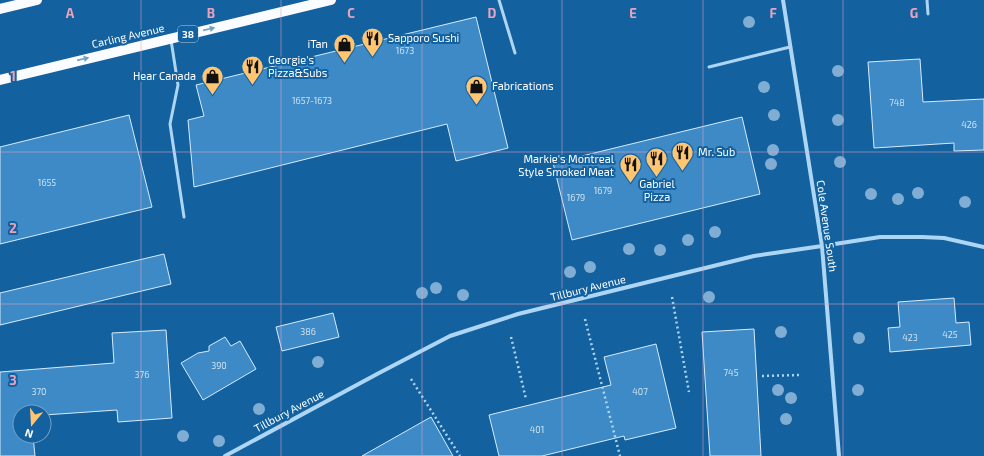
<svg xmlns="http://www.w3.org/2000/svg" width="984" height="456" font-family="'Exo 2',sans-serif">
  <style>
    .building { fill: #3d8ac6; stroke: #d6ecfd }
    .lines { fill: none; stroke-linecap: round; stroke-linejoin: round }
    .path { stroke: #add5f4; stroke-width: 2.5; stroke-dasharray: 2 3; stroke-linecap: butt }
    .lane { stroke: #add5f4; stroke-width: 3 }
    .street { stroke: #add5f4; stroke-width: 4 }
    .primary { stroke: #fafcff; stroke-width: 10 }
    .tree { fill: #7fadd3 }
    .oneway { fill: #709fc5 }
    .grid { fill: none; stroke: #e7a3bd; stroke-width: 1; stroke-opacity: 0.55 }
    .labels { text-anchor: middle; stroke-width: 4; stroke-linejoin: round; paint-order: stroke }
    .number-label { font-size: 9px; fill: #cee2f1 }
    .shield { fill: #14619f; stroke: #b8d0e2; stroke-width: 1 }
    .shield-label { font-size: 10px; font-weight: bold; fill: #fff }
    .street-label { font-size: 11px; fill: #fff; stroke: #14619f }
    .poi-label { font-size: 11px; fill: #fff; stroke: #14619f; text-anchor: start }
    .grid-label { font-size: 13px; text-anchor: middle; font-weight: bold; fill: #e7a3bd; stroke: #14619f; stroke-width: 4; stroke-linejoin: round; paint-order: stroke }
  </style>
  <rect width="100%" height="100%" fill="#14619f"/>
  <!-- building -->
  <path class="building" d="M 476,17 L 508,148 L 456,161 L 447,124 L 194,187 L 188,120 L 204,116 L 196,85 Z
    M 920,59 L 923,102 L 984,99 L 984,150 L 954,151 L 954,143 L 874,148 L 868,62 Z
    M 129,115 L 152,207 L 0,244 L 0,147 Z
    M 742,117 L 760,194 L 572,240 L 553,163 Z
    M 164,254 L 171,284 L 0,325 L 0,293 Z
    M 954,298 L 956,323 L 969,322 L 971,345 L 890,352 L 888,328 L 900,327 L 898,302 Z
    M 333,313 L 339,337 L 282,351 L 276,327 Z
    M 754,329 L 761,456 L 710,456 L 702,332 Z
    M 166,330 L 172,418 L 118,422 L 117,410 L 44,415 L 44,412 L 20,412 L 20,436 L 33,436 L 35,456 L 0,456 L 0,372 L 114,363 L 112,333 Z
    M 225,337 L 231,346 L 240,341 L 256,369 L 203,400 L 181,363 L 198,353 L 209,351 L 209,346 Z
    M 656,344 L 676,428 L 625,440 L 624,436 L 542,456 L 499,456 L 489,415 L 611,385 L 604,357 Z
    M 431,417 L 453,456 L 362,456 Z"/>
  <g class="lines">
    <!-- path -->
    <path class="path" d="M 672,297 L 689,392
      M 585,319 L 620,456
      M 511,337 L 526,399
      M 762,376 L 801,375
      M 411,379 L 460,456"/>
    <!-- lane -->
    <path class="lane" d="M 499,0 L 515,53
      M 927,0 L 928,14
      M 171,40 L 178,85 L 170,124 L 184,217
      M 709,67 L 790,47"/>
    <!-- street -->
    <path class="street" d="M 783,0 L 822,246 L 839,456
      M 225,456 L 379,373 L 450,336 L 518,314 L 754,256 L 822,246 L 880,237 L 922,237 L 944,238 L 984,247"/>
    <!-- primary -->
    <path class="primary" d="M 0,9 L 37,0
      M 0,80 L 331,0"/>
  </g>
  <!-- trees -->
  <g class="tree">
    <circle cx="749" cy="22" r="6"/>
    <circle cx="838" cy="71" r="6"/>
    <circle cx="764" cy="87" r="6"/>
    <circle cx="774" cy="115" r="6"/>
    <circle cx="838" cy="120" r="6"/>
    <circle cx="773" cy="150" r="6"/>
    <circle cx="840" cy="162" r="6"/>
    <circle cx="771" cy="164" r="6"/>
    <circle cx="918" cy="193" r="6"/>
    <circle cx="871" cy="194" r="6"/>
    <circle cx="898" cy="199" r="6"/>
    <circle cx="965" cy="202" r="6"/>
    <circle cx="715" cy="232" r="6"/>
    <circle cx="688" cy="240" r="6"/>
    <circle cx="629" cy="249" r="6"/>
    <circle cx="660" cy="250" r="6"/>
    <circle cx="590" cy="267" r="6"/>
    <circle cx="570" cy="272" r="6"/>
    <circle cx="436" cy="288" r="6"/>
    <circle cx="422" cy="293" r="6"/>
    <circle cx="463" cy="295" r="6"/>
    <circle cx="709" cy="297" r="6"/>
    <circle cx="781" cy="332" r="6"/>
    <circle cx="859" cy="338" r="6"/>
    <circle cx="318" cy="362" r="6"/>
    <circle cx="778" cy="390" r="6"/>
    <circle cx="858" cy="390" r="6"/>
    <circle cx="791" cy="398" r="6"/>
    <circle cx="259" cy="409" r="6"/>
    <circle cx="786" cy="419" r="6"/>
    <circle cx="183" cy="436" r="6"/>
    <circle cx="219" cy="441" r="6"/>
  </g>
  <!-- one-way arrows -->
  <defs><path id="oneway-solid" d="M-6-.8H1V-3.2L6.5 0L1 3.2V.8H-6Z"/></defs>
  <g class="oneway">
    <use href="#oneway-solid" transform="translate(209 29) rotate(-13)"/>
    <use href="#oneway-solid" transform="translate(83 59) rotate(-13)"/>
  </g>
  <!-- grid -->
  <path class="grid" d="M 141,0 L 141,456M 281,0 L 281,456M 422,0 L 422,456M 562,0 L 562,456M 703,0 L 703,456M 843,0 L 843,456M 0,152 L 984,152M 0,304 L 984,304"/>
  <!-- icons -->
  <defs>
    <symbol id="restaurant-pin" viewBox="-11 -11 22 30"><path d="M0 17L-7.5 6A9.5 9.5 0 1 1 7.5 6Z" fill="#ffc570" stroke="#14619f"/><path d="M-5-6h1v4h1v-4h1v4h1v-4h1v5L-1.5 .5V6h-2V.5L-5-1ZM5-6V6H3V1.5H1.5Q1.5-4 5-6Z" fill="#111"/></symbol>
    <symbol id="shop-pin" viewBox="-11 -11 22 30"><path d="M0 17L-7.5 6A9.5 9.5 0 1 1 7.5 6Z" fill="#ffc570" stroke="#14619f"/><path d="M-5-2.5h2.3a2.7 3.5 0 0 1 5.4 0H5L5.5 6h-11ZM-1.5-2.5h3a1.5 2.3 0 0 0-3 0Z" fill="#111"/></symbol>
  </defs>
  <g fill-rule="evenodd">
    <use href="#restaurant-pin" x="360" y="26" width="25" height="34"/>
    <use href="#shop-pin" x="332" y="32" width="25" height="34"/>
    <use href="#restaurant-pin" x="240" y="54" width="25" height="34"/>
    <use href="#shop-pin" x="200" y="64" width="25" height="34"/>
    <use href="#shop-pin" x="464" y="74" width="25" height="34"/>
    <use href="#restaurant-pin" x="670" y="140" width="25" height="34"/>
    <use href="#restaurant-pin" x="644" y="146" width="25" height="34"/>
    <use href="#restaurant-pin" x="618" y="152" width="25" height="34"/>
  </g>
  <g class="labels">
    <!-- number labels -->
    <g class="number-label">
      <text x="405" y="54">1673</text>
      <text x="312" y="104">1657-1673</text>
      <text x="897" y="106">748</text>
      <text x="969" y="128">426</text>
      <text x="47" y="186">1655</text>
      <text x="603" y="194">1679</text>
      <text x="576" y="201">1679</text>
      <text x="308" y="335">386</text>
      <text x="950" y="338">425</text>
      <text x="910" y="341">423</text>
      <text x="219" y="369">390</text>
      <text x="731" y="376">745</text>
      <text x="142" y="378">376</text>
      <text x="39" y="395">370</text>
      <text x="640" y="395">407</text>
      <text x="537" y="433">401</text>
    </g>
    <!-- shield labels -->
    <rect class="shield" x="178" y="26" width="20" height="16" rx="3"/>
    <g class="shield-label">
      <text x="188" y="38">38</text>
    </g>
    <!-- street labels -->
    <g class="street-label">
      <text transform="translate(128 36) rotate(-13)" y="4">Carling Avenue</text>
      <text transform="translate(827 226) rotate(82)" y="4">Cole Avenue South</text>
      <text transform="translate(588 288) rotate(-14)" y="4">Tillbury Avenue</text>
      <text transform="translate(289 411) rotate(-28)" y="4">Tillbury Avenue</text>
    </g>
    <!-- poi labels -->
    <g class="poi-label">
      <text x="388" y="42">Sapporo Sushi</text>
      <text x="328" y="48" text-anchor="end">iTan</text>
      <text x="268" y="64">Georgie's<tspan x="268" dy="13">Pizza&amp;Subs</tspan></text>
      <text x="196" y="80" text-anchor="end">Hear Canada</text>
      <text x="492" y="90">Fabrications</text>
      <text x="698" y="156">Mr. Sub</text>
      <text x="614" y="163" text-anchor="end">Markie's Montreal<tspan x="614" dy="13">Style Smoked Meat</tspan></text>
      <text x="657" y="188" text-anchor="middle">Gabriel<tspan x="657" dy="13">Pizza</tspan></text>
    </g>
  </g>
  <g class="grid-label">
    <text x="70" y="18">A</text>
    <text x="211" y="18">B</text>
    <text x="351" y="18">C</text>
    <text x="492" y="18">D</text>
    <text x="633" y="18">E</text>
    <text x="773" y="18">F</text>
    <text x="914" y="18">G</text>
    <text x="13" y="81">1</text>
    <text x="13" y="233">2</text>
    <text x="13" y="385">3</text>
  </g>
  <!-- north arrow -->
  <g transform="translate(32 424) rotate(198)"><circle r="19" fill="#14619f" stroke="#72a0c5"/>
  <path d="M0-3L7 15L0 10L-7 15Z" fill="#ffc570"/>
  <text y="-6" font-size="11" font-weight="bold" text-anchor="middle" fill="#ffffff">N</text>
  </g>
</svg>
